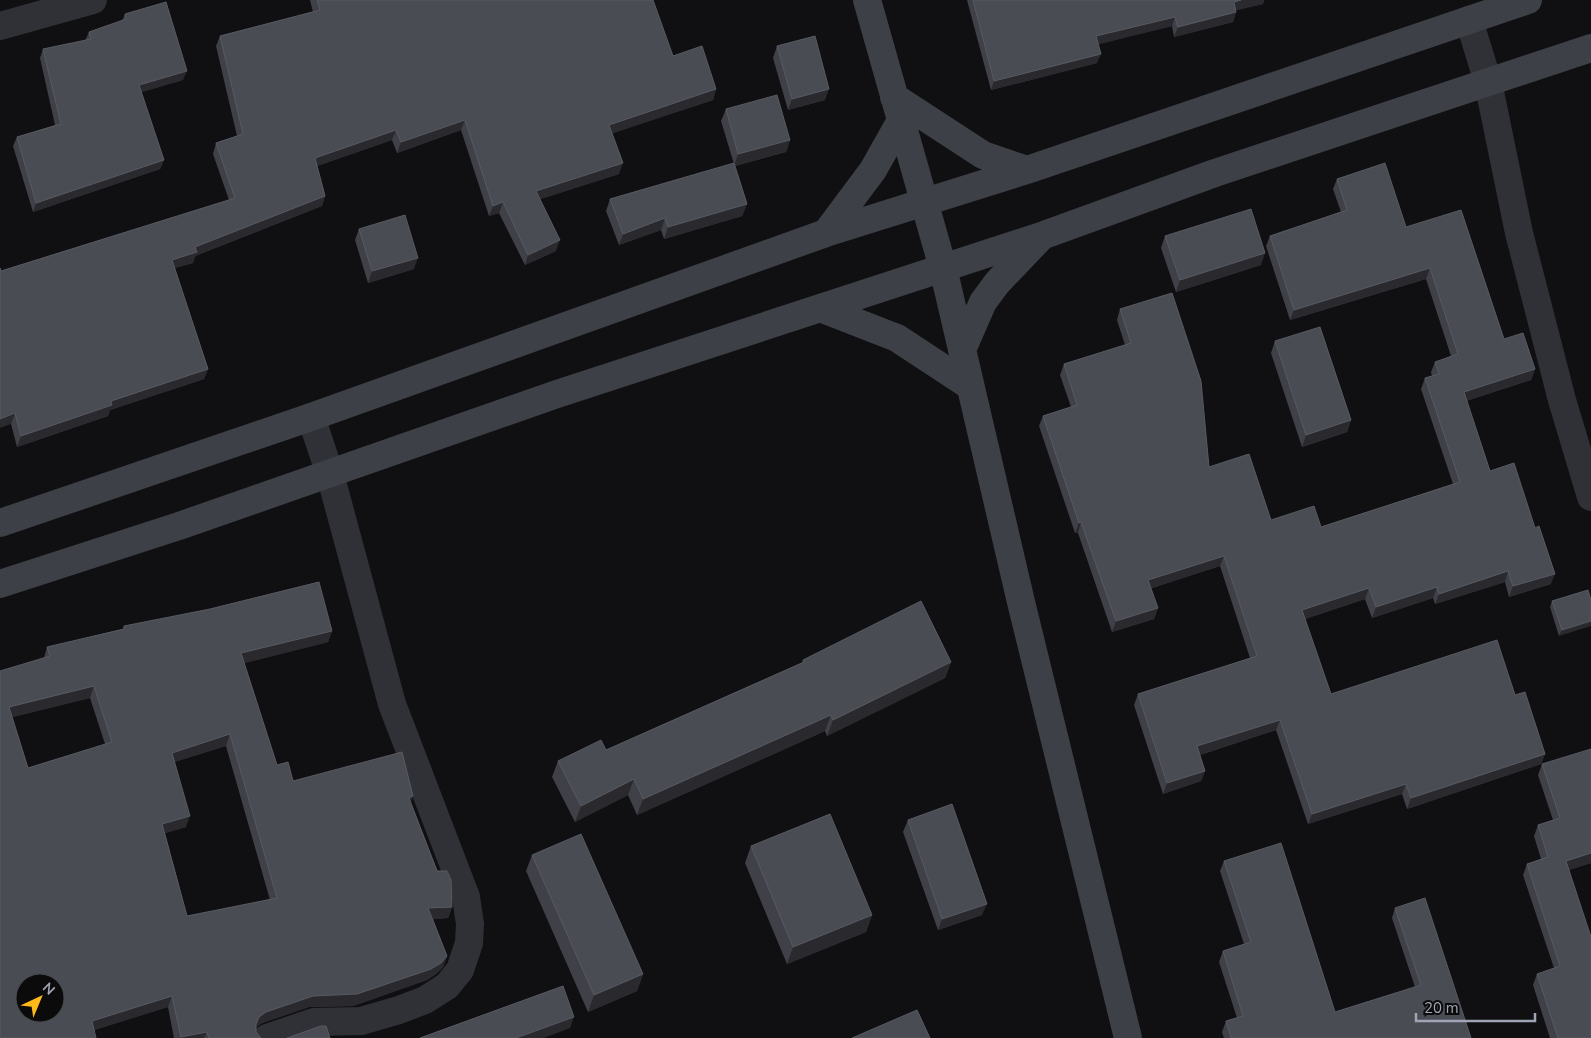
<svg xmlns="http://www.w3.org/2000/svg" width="1591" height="1038" font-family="'Nunito Sans',sans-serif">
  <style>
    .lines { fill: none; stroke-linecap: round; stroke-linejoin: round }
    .street { stroke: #303137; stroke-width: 28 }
    .secondary { stroke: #3e4047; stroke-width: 28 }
    .wall { fill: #404148; fill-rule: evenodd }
    .shaded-wall { fill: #29292e }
    .building { fill: #4a4c54; stroke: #585a63; fill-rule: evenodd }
  </style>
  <rect width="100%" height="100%" fill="#101012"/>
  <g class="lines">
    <!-- street -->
    <path class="street" d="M 1469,20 L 1488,82 L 1519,233 L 1562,400 L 1591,497
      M 0,26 L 93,0
      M 267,1038 L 314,1022 L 361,1021 L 399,1010 L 425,1000 L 447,986 L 460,970 L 469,943 L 470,924 L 466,897 L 392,704 L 330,474 L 311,417"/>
    <!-- secondary -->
    <path class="secondary" d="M 867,0 L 943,268 L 1021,602 L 1128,1038
      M 894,97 L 983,155 L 1027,170
      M 826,233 L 873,170 L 900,122
      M 820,308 L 897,338 L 970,386
      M 962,350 L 983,302 L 997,283 L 1040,238
      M 0,523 L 311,417 L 826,233 L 1027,170 L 1528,0
      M 0,584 L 179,526 L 557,394 L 1044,235 L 1215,173 L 1591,48"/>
  </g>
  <!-- wall -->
  <path class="wall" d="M 310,0 L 653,0 L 673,56 L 716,89 L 713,100 L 612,133 L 619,174 L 540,199 L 556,251 L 525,265 L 499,213 L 489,216 L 461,130 L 397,153 L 392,140 L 317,166 L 325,196 L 322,206 L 195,256 L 193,263 L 174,268 L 208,369 L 204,379 L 110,410 L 108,416 L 17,447 L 11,424 L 1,271 L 229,200 L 213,154 L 216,143 L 237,136 L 216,46 L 220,36 L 313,12 Z
    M 967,0 L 1264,0 L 1263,4 L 1236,10 L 1236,12 L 1233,22 L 1174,37 L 1172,26 L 1098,44 L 1097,63 L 991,90 Z
    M 125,14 L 183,80 L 141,92 L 164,160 L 160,169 L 33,212 L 13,146 L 17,137 L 55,125 L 40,58 L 43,49 L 85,41 L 89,32 L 122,21 Z
    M 777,46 L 825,100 L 788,110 L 773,58 Z
    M 726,109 L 790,140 L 786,152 L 735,166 L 747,204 L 742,216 L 664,239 L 661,230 L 619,245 L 606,211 L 610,199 L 734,164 L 721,121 Z
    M 1337,179 L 1406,227 L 1504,339 L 1535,369 L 1531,380 L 1466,401 L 1490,471 L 1551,584 L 1509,597 L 1505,582 L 1435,604 L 1433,598 L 1372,618 L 1365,599 L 1305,619 L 1331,694 L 1515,695 L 1545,754 L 1541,764 L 1407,809 L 1402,794 L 1308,824 L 1276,730 L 1200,755 L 1205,771 L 1201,781 L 1163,794 L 1134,705 L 1138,694 L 1250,658 L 1220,566 L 1151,588 L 1158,608 L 1154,619 L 1112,632 L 1078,533 L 1075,533 L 1039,426 L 1043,416 L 1071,407 L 1060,375 L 1064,364 L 1125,345 L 1117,320 L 1120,309 L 1209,467 L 1271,520 L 1321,527 L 1453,484 L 1421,389 L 1425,378 L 1432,376 L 1431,372 L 1435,362 L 1451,356 L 1426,279 L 1290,320 L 1266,246 L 1270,236 L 1341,212 L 1333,189 Z
    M 359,229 L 414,269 L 368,283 L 355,240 Z
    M 1165,236 L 1261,265 L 1176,292 L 1161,248 Z
    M 1275,341 L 1351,420 L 1347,432 L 1302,447 L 1271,353 Z
    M 1588,590 L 1559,636 L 1550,607 L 1552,601 Z
    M 124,626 L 332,631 L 328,642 L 244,663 L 277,765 L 293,781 L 411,804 L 452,907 L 448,918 L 433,919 L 447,956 L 443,967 L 436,974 L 427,980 L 353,1006 L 309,1007 L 262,1023 L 256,1027 L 256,1032 L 261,1038 L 174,1038 L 168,1007 L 94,1030 L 0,671 L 44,658 L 47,647 L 123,629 ZM 90,698 L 105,744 L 28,768 L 12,717 ZM 226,746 L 270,900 L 187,916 L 165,833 L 186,827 L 174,762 Z
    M 803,660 L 951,662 L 945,678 L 827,736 L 825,731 L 637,815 L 628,795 L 575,822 L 552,777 L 558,761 L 606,750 L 802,663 Z
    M 1542,764 L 1591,863 L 1569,870 L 1591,1038 L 1550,1038 L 1533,985 L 1537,974 L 1554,968 L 1523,875 L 1527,864 L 1541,859 L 1534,836 L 1538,825 L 1553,820 L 1538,775 Z
    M 908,820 L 982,915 L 938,930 L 903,832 Z
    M 751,846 L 872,915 L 866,932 L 787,964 L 745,863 Z
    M 532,855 L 643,974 L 637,991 L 588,1012 L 526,871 Z
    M 1224,861 L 1335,1012 L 1415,987 L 1392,918 L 1395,908 L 1471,1038 L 1224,1038 L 1222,1032 L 1226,1021 L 1237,1018 L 1219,962 L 1223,951 L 1244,944 L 1220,871 Z"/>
  <!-- shaded-wall -->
  <path class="shaded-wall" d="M 1241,0 L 1264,0 L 1263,4 L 1230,12 L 1234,2 Z
    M 1236,12 L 1233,22 L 1174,37 L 1178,27 Z
    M 1175,17 L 1172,26 L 1092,46 L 1096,36 Z
    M 1101,54 L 1097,63 L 991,90 L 994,81 Z
    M 187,71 L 183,80 L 136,94 L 139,85 Z
    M 716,89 L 713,100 L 605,136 L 609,125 Z
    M 829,89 L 825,100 L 788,110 L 792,99 Z
    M 465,120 L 461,130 L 397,153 L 401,142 Z
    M 396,130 L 392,140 L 311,168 L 315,158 Z
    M 790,140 L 786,152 L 734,166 L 738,154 Z
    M 164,160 L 160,169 L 33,212 L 36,203 Z
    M 623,163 L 619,174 L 532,202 L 536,191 Z
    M 325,196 L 322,206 L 195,256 L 193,263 L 168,270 L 172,260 L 195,247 Z
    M 503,202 L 499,213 L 489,216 L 493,206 Z
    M 747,204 L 742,216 L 664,239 L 668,227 Z
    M 665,218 L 661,230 L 619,245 L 623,234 Z
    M 560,240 L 556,251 L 525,265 L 528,255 Z
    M 1265,253 L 1261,265 L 1176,292 L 1180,280 Z
    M 418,258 L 414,269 L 368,283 L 372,271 Z
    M 1430,268 L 1426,279 L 1290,320 L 1294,310 Z
    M 208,369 L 204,379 L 110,410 L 108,416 L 17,447 L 21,436 L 111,401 Z
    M 1535,369 L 1531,380 L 1460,403 L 1464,392 Z
    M 15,413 L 11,424 L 0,428 L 0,419 Z
    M 1351,420 L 1347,432 L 1302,447 L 1306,435 Z
    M 1081,522 L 1078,533 L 1075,533 L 1079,523 Z
    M 1224,556 L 1220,566 L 1144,591 L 1148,580 Z
    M 1508,571 L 1505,582 L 1435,604 L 1439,594 Z
    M 1555,574 L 1551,584 L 1509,597 L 1513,586 Z
    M 1437,587 L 1433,598 L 1372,618 L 1376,607 Z
    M 1369,588 L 1365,599 L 1298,621 L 1302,610 Z
    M 1158,608 L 1154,619 L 1112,632 L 1116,621 Z
    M 1591,621 L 1591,626 L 1559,636 L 1562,630 Z
    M 332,631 L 328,642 L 237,665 L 241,653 Z
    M 951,662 L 945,678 L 827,736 L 833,720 Z
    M 94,686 L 90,698 L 5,719 L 9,707 Z
    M 831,715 L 825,731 L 637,815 L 643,799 Z
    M 1280,720 L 1276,730 L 1193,757 L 1197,746 Z
    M 230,734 L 226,746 L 168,764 L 172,753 Z
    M 1545,754 L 1541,764 L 1407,809 L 1411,798 Z
    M 1205,771 L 1201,781 L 1163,794 L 1167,783 Z
    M 634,779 L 628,795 L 575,822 L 581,806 Z
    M 1406,784 L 1402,794 L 1308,824 L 1312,814 Z
    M 413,796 L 409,808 L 409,798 Z
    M 190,816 L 186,827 L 158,835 L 162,824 Z
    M 1591,853 L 1591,863 L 1562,872 L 1566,861 Z
    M 987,904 L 982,915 L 938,930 L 942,919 Z
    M 452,907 L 448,918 L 424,920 L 428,908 Z
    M 872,915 L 866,932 L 787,964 L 793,947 Z
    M 447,956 L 443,967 L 436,974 L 427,980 L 353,1006 L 309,1007 L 262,1023 L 255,1028 L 252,1035 L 259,1017 L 266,1012 L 313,996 Z
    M 643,974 L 637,991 L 588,1012 L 594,995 Z
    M 172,996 L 168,1007 L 88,1032 L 92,1021 Z
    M 574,1017 L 570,1028 L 544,1038 L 516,1038 Z
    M 207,1032 L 204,1038 L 181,1038 L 181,1037 Z"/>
  <!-- building -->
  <path class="building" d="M 317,0 L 653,0 L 673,56 L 702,46 L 716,89 L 609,125 L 623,163 L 536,191 L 560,240 L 528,255 L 503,202 L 493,206 L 465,120 L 401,142 L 396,130 L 315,158 L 325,196 L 195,247 L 197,252 L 172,260 L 208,369 L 111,401 L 112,405 L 21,436 L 15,413 L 0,419 L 0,268 L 1,271 L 235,198 L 216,143 L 243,134 L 220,36 L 320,10 Z
    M 973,0 L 1241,0 L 1234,2 L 1236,12 L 1178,27 L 1175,17 L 1096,36 L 1101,54 L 994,81 Z
    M 166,2 L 187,71 L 139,85 L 164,160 L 36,203 L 17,137 L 61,124 L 43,49 L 91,39 L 89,32 L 126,19 L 125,14 Z
    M 815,36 L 829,89 L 792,99 L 777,46 Z
    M 777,95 L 790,140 L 738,154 L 726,109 Z
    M 734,163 L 747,204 L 668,227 L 665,218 L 623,234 L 610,199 Z
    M 1385,163 L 1406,227 L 1461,210 L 1504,339 L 1523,333 L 1535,369 L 1464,392 L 1490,471 L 1514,463 L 1535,528 L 1539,526 L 1555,574 L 1513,586 L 1508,571 L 1439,594 L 1437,587 L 1376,607 L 1369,588 L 1302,610 L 1331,694 L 1497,640 L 1515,695 L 1525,692 L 1545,754 L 1411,798 L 1406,784 L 1312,814 L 1280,720 L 1197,746 L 1205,771 L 1167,783 L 1138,694 L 1257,656 L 1224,556 L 1148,580 L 1158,608 L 1116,621 L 1081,522 L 1079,523 L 1043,416 L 1077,405 L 1064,364 L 1131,343 L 1120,309 L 1172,293 L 1201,381 L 1209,467 L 1249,454 L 1271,520 L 1314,506 L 1321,527 L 1460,482 L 1425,378 L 1439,374 L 1435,362 L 1458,354 L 1430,268 L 1294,310 L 1270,236 L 1347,210 L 1337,179 Z
    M 1251,209 L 1265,253 L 1180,280 L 1165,236 Z
    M 405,215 L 418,258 L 372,271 L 359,229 Z
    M 1320,327 L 1351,420 L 1306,435 L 1275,341 Z
    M 319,582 L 332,631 L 241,653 L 277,765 L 288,762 L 293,781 L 402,752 L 413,796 L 409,798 L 437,871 L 447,871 L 451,880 L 452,907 L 428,908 L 447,956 L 441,963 L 431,969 L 357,994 L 313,996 L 266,1012 L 259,1017 L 256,1024 L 256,1032 L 261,1038 L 209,1038 L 207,1032 L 181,1037 L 172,996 L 92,1021 L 96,1038 L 0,1038 L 0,671 L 50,656 L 47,647 L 124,629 L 124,626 L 210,609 ZM 94,686 L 112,742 L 28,768 L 9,707 ZM 230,734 L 277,898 L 187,916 L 162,824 L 190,816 L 172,753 ZM 25,983 L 55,983 L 55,1013 L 25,1013 Z
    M 1588,590 L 1591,600 L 1591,621 L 1562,630 L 1552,601 Z
    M 921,601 L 951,662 L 833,720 L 831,715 L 643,799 L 634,779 L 581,806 L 558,761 L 601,740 L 606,750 L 804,662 L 803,660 Z
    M 1591,749 L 1591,853 L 1566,861 L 1591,937 L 1591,1038 L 1558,1038 L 1537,974 L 1560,966 L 1527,864 L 1548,857 L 1538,825 L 1560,818 L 1542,764 Z
    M 952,804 L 987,904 L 942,919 L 908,820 Z
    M 830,814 L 872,915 L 793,947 L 751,846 Z
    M 581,834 L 643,974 L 594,995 L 532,855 Z
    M 1281,843 L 1335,1012 L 1421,985 L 1395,908 L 1425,898 L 1471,1038 L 1231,1038 L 1226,1021 L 1243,1016 L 1223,951 L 1251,942 L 1224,861 Z
    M 563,986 L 574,1017 L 516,1038 L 420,1038 Z
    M 917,1010 L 930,1038 L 852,1038 Z
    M 321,1026 L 326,1026 L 330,1038 L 287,1038 Z"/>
  <!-- north arrow -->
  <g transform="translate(40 998) rotate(44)"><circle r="24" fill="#0b0b0c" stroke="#46494f"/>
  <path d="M0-4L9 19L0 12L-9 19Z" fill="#ffb81a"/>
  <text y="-8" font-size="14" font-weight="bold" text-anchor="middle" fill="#9fa5b4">N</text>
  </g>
  <!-- scale -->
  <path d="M1416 1013v8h119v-8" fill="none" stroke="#9fa5b4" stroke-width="2.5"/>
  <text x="1424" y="1013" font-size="15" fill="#9fa5b4" stroke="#0b0b0c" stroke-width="4" paint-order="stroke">20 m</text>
</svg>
